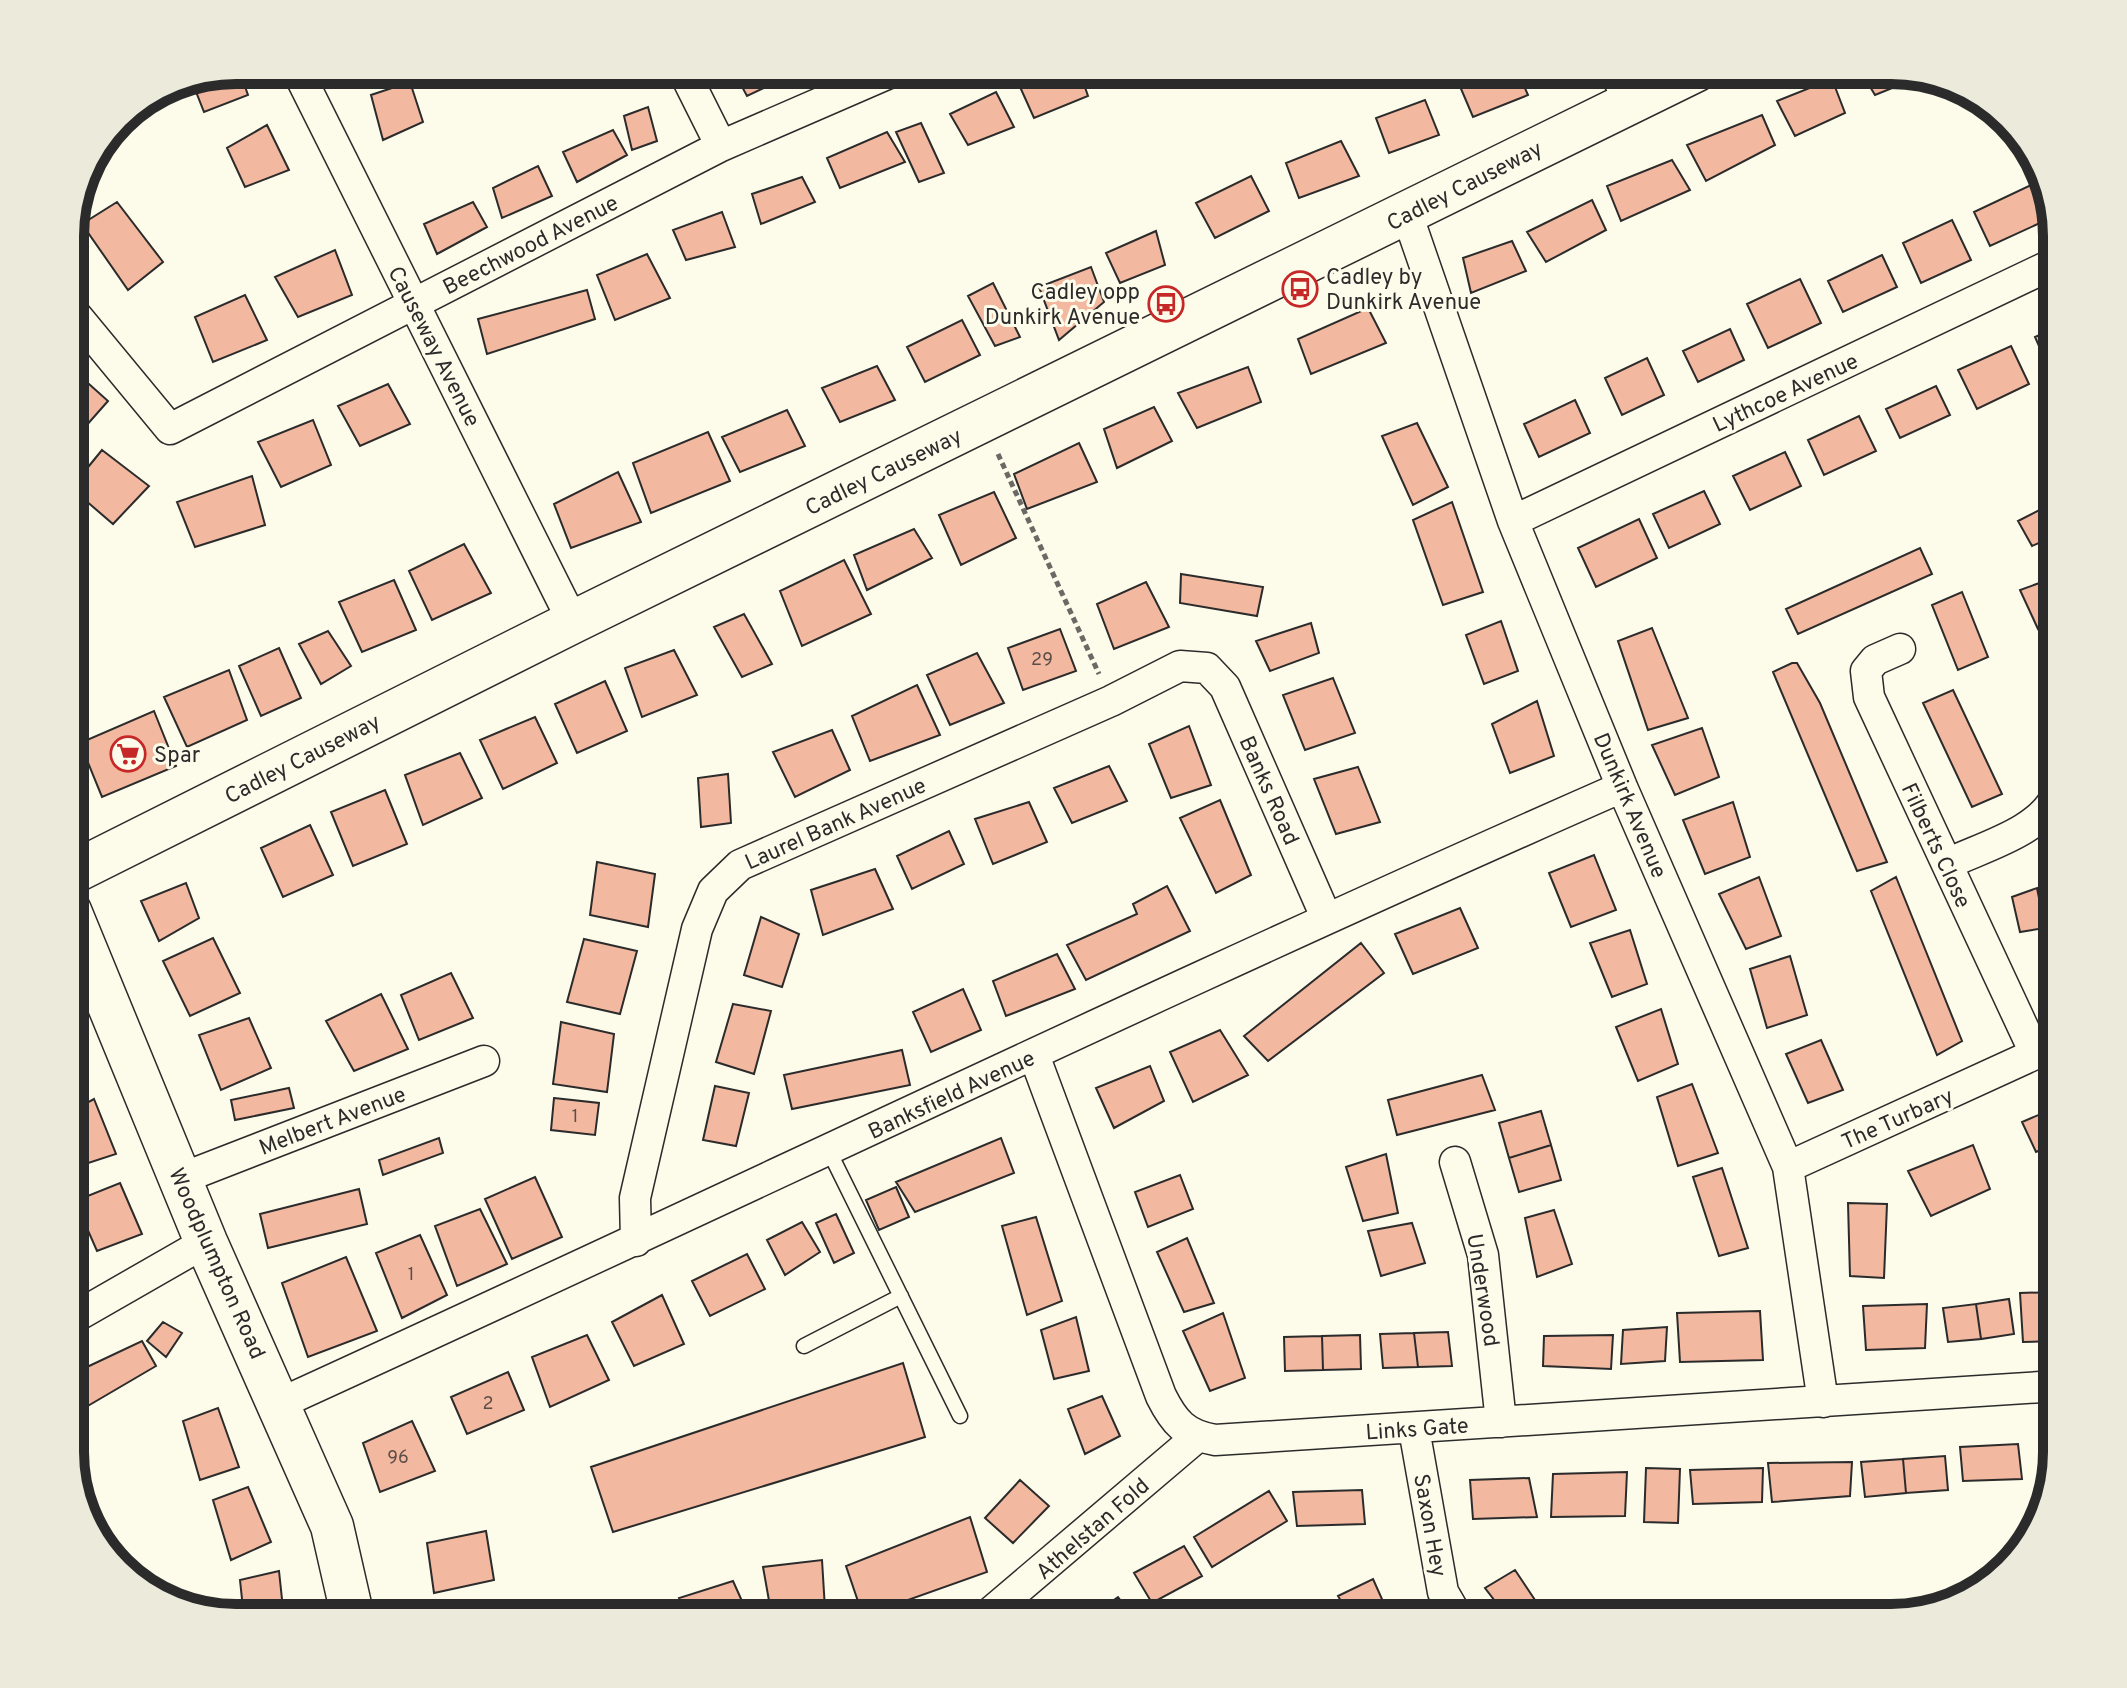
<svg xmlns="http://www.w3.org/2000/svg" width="2127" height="1688" font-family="Overpass,sans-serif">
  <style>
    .building { fill: #f2b8a0; stroke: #2b2b2b; stroke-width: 2 }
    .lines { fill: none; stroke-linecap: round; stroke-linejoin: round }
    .lane-casing { stroke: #2b2b2b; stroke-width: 17 }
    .street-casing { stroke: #2b2b2b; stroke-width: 33 }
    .secondary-casing { stroke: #2b2b2b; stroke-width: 45 }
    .path { stroke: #6a6964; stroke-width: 5; stroke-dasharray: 6 4; stroke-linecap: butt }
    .lane { stroke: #fdfbea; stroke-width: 14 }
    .street { stroke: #fdfbea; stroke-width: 30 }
    .secondary { stroke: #fdfbea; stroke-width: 42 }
    .labels { text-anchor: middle; stroke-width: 6; stroke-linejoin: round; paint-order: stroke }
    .number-label { font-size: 18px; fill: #5d4e48 }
    .street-label { font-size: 22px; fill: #2b2b2b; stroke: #fdfbea }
    .poi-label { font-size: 22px; fill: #2b2b2b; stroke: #fdfbea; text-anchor: start }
    .rim { fill: none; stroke: #2b2b2b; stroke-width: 10 }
  </style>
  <rect width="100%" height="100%" fill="#fdfbea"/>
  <!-- building -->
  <path class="building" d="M 239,70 L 248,95 L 204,112 L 191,79 Z
    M 733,70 L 757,70 L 766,87 L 747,96 Z
    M 1045,70 L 1079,70 L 1088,96 L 1034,118 L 1016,78 Z
    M 1107,70 L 1156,70 L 1113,87 Z
    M 1474,70 L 1517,70 L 1528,95 L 1473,117 L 1456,77 Z
    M 1860,70 L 1891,70 L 1922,76 L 1875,95 Z
    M 1832,79 L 1845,113 L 1795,136 L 1777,101 Z
    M 410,82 L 423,122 L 383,140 L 371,95 Z
    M 996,92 L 1014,127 L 968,145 L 950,114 Z
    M 1425,100 L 1439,135 L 1389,153 L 1376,118 Z
    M 648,107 L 657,141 L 632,150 L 624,116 Z
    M 1762,115 L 1775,145 L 1706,181 L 1687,145 Z
    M 921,123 L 944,173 L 919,182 L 896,132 Z
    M 267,125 L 289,170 L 245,187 L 227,148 Z
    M 613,130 L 627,155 L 577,182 L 563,152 Z
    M 887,132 L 905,162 L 840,188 L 827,158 Z
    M 1341,141 L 1359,176 L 1299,198 L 1286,163 Z
    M 1672,160 L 1690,190 L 1621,221 L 1607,186 Z
    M 87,164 L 94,171 L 80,188 Z
    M 538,166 L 552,196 L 502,218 L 493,188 Z
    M 1251,176 L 1269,211 L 1215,238 L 1196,203 Z
    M 802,177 L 815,202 L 761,224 L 752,194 Z
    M 2044,179 L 2053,217 L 1990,246 L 1974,212 Z
    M 1592,200 L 1606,230 L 1546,262 L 1527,232 Z
    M 117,202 L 163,262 L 128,290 L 82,224 Z
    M 473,202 L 487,227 L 437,254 L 424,224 Z
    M 722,212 L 735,247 L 686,260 L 673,230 Z
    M 1952,220 L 1971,260 L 1921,283 L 1903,243 Z
    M 1156,231 L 1165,265 L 1120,283 L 1106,253 Z
    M 1512,241 L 1526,271 L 1471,293 L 1463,258 Z
    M 335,250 L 352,295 L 298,317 L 275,277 Z
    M 647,254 L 670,298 L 615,320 L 597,275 Z
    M 1882,255 L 1897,287 L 1843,312 L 1828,281 Z
    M 1091,267 L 1104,302 L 1059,340 L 1039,287 Z
    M 1800,279 L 1821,323 L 1768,348 L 1747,304 Z
    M 993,283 L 1020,337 L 995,346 L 968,296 Z
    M 587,290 L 595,319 L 487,354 L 478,319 Z
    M 245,295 L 267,340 L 213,362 L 195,317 Z
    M 1368,308 L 1386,343 L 1311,374 L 1298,339 Z
    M 962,320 L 980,355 L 925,382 L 907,347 Z
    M 2057,327 L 2057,368 L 2050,371 L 2035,337 Z
    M 1730,329 L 1744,360 L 1698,382 L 1683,351 Z
    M 2011,346 L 2029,384 L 1977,409 L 1958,370 Z
    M 1647,358 L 1664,395 L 1622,415 L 1605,378 Z
    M 877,366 L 895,400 L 840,422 L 822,388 Z
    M 70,367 L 108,401 L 78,435 L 70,427 Z
    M 1248,367 L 1261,402 L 1197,428 L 1178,393 Z
    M 388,384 L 410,424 L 360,446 L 338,406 Z
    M 1936,386 L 1950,415 L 1900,438 L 1886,409 Z
    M 1575,400 L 1590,433 L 1539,457 L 1524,424 Z
    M 1154,407 L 1172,441 L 1117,468 L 1104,429 Z
    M 787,410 L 805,446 L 740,472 L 722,437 Z
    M 1859,416 L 1876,451 L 1824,475 L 1808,440 Z
    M 313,420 L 331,465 L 281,487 L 258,442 Z
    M 1417,423 L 1448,487 L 1413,505 L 1382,436 Z
    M 708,432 L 730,481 L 651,513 L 633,463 Z
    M 1079,443 L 1097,482 L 1027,509 L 1014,474 Z
    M 102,450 L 149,486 L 113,524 L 71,488 Z
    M 1785,452 L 1801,486 L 1750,510 L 1733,476 Z
    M 618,472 L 641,522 L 571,548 L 554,504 Z
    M 252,476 L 265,525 L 195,547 L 177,502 Z
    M 1704,491 L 1720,524 L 1669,548 L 1653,514 Z
    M 994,492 L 1016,538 L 961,565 L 939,515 Z
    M 2057,501 L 2057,535 L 2032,546 L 2018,521 Z
    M 1452,502 L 1483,592 L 1443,605 L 1413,520 Z
    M 1639,519 L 1657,558 L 1596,587 L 1578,548 Z
    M 914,529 L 932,558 L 867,590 L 854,555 Z
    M 464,544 L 491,593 L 432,620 L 409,571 Z
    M 1920,548 L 1932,574 L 1798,634 L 1786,609 Z
    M 844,560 L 871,614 L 802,646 L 780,591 Z
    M 1181,574 L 1263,587 L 1257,616 L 1180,603 Z
    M 394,580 L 416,630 L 362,652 L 339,602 Z
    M 2045,581 L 2057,604 L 2057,619 L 2038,629 L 2020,590 Z
    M 1146,582 L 1169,627 L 1114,649 L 1097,604 Z
    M 1962,592 L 1988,657 L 1958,670 L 1932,605 Z
    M 744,614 L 772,664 L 742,677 L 714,627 Z
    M 1501,621 L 1518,671 L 1484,684 L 1466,635 Z
    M 1311,623 L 1319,653 L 1270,671 L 1256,641 Z
    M 1652,628 L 1688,718 L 1648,730 L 1618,641 Z
    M 1060,629 L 1076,671 L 1023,690 L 1008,648 Z
    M 328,631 L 351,666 L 321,684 L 299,644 Z
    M 279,648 L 301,698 L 261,716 L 239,666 Z
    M 674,650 L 697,695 L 642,717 L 625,668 Z
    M 977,653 L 1004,703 L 950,725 L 927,675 Z
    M 1792,663 L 1797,663 L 1820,703 L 1887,862 L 1857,871 L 1773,672 Z
    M 229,670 L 247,720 L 187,747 L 164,697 Z
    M 1333,678 L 1355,733 L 1305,750 L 1283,695 Z
    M 605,681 L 627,731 L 577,753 L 555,704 Z
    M 70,682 L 86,704 L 70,715 Z
    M 917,685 L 940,735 L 870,761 L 852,716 Z
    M 1953,690 L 2002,794 L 1972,807 L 1923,703 Z
    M 1537,701 L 1554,756 L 1510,773 L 1492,724 Z
    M 154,711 L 176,766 L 102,797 L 80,743 Z
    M 535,717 L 557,763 L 503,789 L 480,740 Z
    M 1189,726 L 1211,785 L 1171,798 L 1149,744 Z
    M 1702,728 L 1719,777 L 1675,795 L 1652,745 Z
    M 832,730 L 850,770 L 795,797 L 773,752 Z
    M 460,753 L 482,798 L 423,825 L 405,775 Z
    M 1109,766 L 1127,801 L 1072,823 L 1054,788 Z
    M 1358,767 L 1380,822 L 1336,834 L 1314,779 Z
    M 728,774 L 731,823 L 701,827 L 698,778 Z
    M 385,790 L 407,844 L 353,866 L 331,812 Z
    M 1220,800 L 1251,875 L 1216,893 L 1180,818 Z
    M 1029,802 L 1047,842 L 993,864 L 975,819 Z
    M 1733,802 L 1750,857 L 1705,874 L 1683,820 Z
    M 310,825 L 333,875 L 283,897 L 261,848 Z
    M 949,831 L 964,864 L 912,889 L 897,856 Z
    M 1594,855 L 1616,910 L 1571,927 L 1549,873 Z
    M 597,862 L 655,874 L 648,927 L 590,915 Z
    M 875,869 L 893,909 L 823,935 L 811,890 Z
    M 1759,877 L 1781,936 L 1746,949 L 1719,894 Z
    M 1896,877 L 1962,1041 L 1937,1055 L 1871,891 Z
    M 186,883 L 199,918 L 159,941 L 141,901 Z
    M 1167,886 L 1190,931 L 1086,980 L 1067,945 L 1137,914 L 1133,904 Z
    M 2037,888 L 2045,928 L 2020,932 L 2012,897 Z
    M 1460,908 L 1478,948 L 1413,974 L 1395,934 Z
    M 761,917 L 799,934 L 782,987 L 744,975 Z
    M 1630,930 L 1647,984 L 1612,997 L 1590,943 Z
    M 213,938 L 240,993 L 190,1016 L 163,961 Z
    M 584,939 L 637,951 L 620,1014 L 567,1002 Z
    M 1361,943 L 1384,973 L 1268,1061 L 1244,1036 Z
    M 2057,952 L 2057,985 L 2052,987 L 2044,957 Z
    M 1057,954 L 1075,989 L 1006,1016 L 993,981 Z
    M 1790,956 L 1807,1015 L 1767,1028 L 1750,969 Z
    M 451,973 L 473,1018 L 419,1040 L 401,995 Z
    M 963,989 L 981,1030 L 931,1052 L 913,1012 Z
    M 381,994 L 408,1049 L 354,1071 L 326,1021 Z
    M 733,1004 L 771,1011 L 754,1074 L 716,1062 Z
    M 1661,1009 L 1678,1064 L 1638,1081 L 1616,1027 Z
    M 249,1018 L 271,1068 L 221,1090 L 199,1035 Z
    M 561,1022 L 614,1034 L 607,1092 L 553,1084 Z
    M 1220,1030 L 1248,1075 L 1193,1102 L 1170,1052 Z
    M 1821,1040 L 1843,1090 L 1808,1103 L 1786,1054 Z
    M 902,1050 L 910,1085 L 792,1109 L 784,1075 Z
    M 1150,1066 L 1164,1101 L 1114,1128 L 1096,1088 Z
    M 1482,1075 L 1495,1110 L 1397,1135 L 1388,1100 Z
    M 1692,1084 L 1718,1153 L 1678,1166 L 1657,1097 Z
    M 715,1086 L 749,1093 L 736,1146 L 703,1140 Z
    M 289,1088 L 294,1108 L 235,1120 L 231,1100 Z
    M 554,1098 L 599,1103 L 595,1135 L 551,1130 Z
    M 94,1099 L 116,1154 L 76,1167 L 70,1150 L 70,1112 Z
    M 2057,1107 L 2057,1143 L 2036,1152 L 2022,1122 Z
    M 1541,1111 L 1551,1145 L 1509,1158 L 1499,1123 Z
    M 439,1138 L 443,1153 L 383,1175 L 379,1160 Z
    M 1001,1138 L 1014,1173 L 915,1212 L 896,1182 Z
    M 1551,1145 L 1561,1180 L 1519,1192 L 1509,1158 Z
    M 1973,1145 L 1990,1189 L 1931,1216 L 1908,1171 Z
    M 1386,1154 L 1398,1213 L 1363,1221 L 1346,1167 Z
    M 1722,1168 L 1748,1248 L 1719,1256 L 1693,1177 Z
    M 1180,1175 L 1193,1209 L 1148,1227 L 1135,1192 Z
    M 535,1177 L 562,1237 L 512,1259 L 485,1199 Z
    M 120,1183 L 142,1234 L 97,1251 L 75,1201 Z
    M 896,1187 L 909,1217 L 879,1230 L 866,1200 Z
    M 359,1189 L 367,1224 L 268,1248 L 260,1214 Z
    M 1848,1203 L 1887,1204 L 1884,1278 L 1850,1276 Z
    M 480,1209 L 507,1264 L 457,1286 L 435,1226 Z
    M 1554,1210 L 1572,1264 L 1537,1277 L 1525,1218 Z
    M 836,1214 L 854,1253 L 834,1263 L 816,1223 Z
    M 1036,1217 L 1062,1301 L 1027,1315 L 1002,1226 Z
    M 802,1222 L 820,1252 L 785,1275 L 767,1240 Z
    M 1412,1223 L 1425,1263 L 1381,1276 L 1368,1231 Z
    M 420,1235 L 447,1295 L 402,1318 L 376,1253 Z
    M 1187,1238 L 1214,1303 L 1184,1312 L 1157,1252 Z
    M 747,1254 L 765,1289 L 710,1316 L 692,1281 Z
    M 346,1257 L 377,1331 L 308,1357 L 282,1283 Z
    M 2057,1292 L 2057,1341 L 2023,1342 L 2020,1293 Z
    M 662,1295 L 684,1344 L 634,1366 L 612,1322 Z
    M 2009,1299 L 2014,1334 L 1981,1339 L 1976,1304 Z
    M 1927,1304 L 1925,1348 L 1866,1350 L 1863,1306 Z
    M 1976,1304 L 1981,1339 L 1948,1342 L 1943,1308 Z
    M 1760,1311 L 1763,1360 L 1680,1362 L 1677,1313 Z
    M 1223,1313 L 1245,1378 L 1210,1391 L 1183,1331 Z
    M 1076,1317 L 1089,1371 L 1054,1379 L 1041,1330 Z
    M 163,1322 L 182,1333 L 166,1357 L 147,1341 Z
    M 1667,1327 L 1665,1361 L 1621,1364 L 1623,1330 Z
    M 1448,1332 L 1452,1366 L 1418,1367 L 1414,1333 Z
    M 1414,1333 L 1418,1367 L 1383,1368 L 1380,1334 Z
    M 587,1335 L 609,1380 L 550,1407 L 532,1357 Z
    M 1360,1335 L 1361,1369 L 1323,1370 L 1322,1336 Z
    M 1613,1335 L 1611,1369 L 1543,1366 L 1544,1336 Z
    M 1322,1336 L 1323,1370 L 1285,1371 L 1284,1337 Z
    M 142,1341 L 156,1366 L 86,1407 L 70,1382 L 70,1375 Z
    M 903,1363 L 925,1437 L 613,1532 L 591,1467 Z
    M 508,1372 L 524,1410 L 467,1434 L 451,1397 Z
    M 1102,1396 L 1120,1436 L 1085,1454 L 1068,1409 Z
    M 218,1408 L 239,1467 L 200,1480 L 183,1421 Z
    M 412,1421 L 435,1471 L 380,1492 L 363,1443 Z
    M 2057,1440 L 2053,1474 L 2046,1475 L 2043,1441 Z
    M 2018,1444 L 2022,1479 L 1963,1481 L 1960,1447 Z
    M 1945,1456 L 1948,1490 L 1906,1493 L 1903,1459 Z
    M 1903,1459 L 1906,1493 L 1865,1497 L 1861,1462 Z
    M 1852,1462 L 1850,1496 L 1772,1502 L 1768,1463 Z
    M 1646,1468 L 1680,1469 L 1678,1523 L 1644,1522 Z
    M 1763,1468 L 1762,1502 L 1693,1504 L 1690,1470 Z
    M 1627,1472 L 1625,1516 L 1551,1517 L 1553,1474 Z
    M 1529,1478 L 1537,1517 L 1473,1519 L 1470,1480 Z
    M 1020,1480 L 1049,1506 L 1013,1543 L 985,1518 Z
    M 248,1487 L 271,1542 L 231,1560 L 213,1500 Z
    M 1362,1490 L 1365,1524 L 1297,1526 L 1293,1492 Z
    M 1269,1491 L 1287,1521 L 1212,1567 L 1194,1537 Z
    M 970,1517 L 987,1572 L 863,1616 L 846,1566 Z
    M 486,1531 L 494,1580 L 434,1593 L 427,1543 Z
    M 1184,1546 L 1202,1576 L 1152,1603 L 1134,1573 Z
    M 822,1560 L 825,1609 L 771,1612 L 763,1567 Z
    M 1515,1570 L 1547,1618 L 1508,1618 L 1485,1588 Z
    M 279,1571 L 284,1618 L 244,1618 L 240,1580 Z
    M 1373,1579 L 1386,1608 L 1370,1618 L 1351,1618 L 1338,1596 Z
    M 733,1581 L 746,1610 L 723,1618 L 688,1618 L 679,1598 Z
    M 1118,1597 L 1134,1618 L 1088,1618 Z"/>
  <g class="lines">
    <defs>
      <path id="lane" d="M 829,1151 L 960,1416
        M 804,1346 L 901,1296"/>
      <path id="street" d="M 297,70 L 573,622
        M 683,70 L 721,146
        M 1614,70 L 1629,102
        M 1407,214 L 1513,521 L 1622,787 L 1788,1167 L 1823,1402
        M 70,308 L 170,429 L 721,146 L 896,70
        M 1513,521 L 2057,262
        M 1900,649 L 1875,660 L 1866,671 L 1869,697 L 2035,1053
        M 1947,864 C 1982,847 2041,832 2057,794
        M 70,990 L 97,977
        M 1034,1055 L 1161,1396 C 1174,1422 1185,1435 1215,1440 L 2057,1386
        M 1455,1162 L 1483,1255 L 1501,1422
        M 1788,1167 L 2057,1044
        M 180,1179 L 484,1061
        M 636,1241 L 635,1198 L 697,929 L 713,891 L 740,865 L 1111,701 L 1180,666 L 1207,668 L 1225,687 L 1326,917
        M 70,1320 L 206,1242
        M 281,1403 C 728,1199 1171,985 1622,787
        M 1414,1429 L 1443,1592 L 1458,1618
        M 984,1618 L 1197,1437"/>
      <path id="secondary" d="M 70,874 L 573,622 L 1697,70
        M 70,911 L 206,1242 L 332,1526 L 353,1618"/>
    </defs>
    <!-- lane casing -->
    <use href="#lane" class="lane-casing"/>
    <!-- street casing -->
    <use href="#street" class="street-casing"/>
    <!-- secondary casing -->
    <use href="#secondary" class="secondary-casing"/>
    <!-- path -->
    <path class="path" d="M 998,454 L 1099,674"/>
    <!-- lane -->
    <use href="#lane" class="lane"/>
    <!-- street -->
    <use href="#street" class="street"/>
    <!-- secondary -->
    <use href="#secondary" class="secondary"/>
  </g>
  <!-- icons -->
  <defs>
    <symbol id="bus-ring" viewBox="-11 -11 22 22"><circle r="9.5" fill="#fdfbea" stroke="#c62828" stroke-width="1.5"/><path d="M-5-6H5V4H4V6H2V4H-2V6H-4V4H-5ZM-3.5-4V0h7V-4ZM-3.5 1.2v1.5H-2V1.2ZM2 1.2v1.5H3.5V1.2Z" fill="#c62828"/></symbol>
    <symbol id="supermarket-ring" viewBox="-11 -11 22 22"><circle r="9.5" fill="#fdfbea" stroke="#c62828" stroke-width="1.5"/><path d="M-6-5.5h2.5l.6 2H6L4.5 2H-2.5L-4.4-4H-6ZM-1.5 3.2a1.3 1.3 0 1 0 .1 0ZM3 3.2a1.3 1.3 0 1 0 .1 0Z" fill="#c62828"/></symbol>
  </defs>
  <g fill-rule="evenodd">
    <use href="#bus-ring" x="1280" y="269" width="40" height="40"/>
    <use href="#bus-ring" x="1146" y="284" width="40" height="40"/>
    <use href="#supermarket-ring" x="108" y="734" width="40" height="40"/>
  </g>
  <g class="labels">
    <!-- number labels -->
    <g class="number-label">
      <text x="1042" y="665">29</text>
      <text x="575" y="1122">1</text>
      <text x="411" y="1280">1</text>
      <text x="488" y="1409">2</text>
      <text x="398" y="1463">96</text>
    </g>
    <!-- street labels -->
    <g class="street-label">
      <text transform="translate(1464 185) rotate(-27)" y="8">Cadley Causeway</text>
      <text transform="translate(530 244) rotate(-27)" y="8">Beechwood Avenue</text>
      <text transform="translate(435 346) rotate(63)" y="8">Causeway Avenue</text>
      <text transform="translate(1785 392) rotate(-25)" y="8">Lythcoe Avenue</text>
      <text transform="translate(883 471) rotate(-26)" y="8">Cadley Causeway</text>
      <text transform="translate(302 758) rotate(-27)" y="8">Cadley Causeway</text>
      <text transform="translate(1270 790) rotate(66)" y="8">Banks Road</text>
      <text transform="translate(1631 805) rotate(67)" y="8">Dunkirk Avenue</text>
      <text transform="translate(835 823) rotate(-24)" y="8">Laurel Bank Avenue</text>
      <text transform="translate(1937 845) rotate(65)" y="8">Filberts Close</text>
      <text transform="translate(951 1094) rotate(-25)" y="8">Banksfield Avenue</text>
      <text transform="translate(1897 1118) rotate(-24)" y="8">The Turbary</text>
      <text transform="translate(332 1120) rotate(-21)" y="8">Melbert Avenue</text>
      <text transform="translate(218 1263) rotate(66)" y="8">Woodplumpton Road</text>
      <text transform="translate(1484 1290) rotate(81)" y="8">Underwood</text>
      <text transform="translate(1417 1428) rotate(-4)" y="8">Links Gate</text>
      <text transform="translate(1431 1525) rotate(80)" y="8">Saxon Hey</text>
      <text transform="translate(1092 1528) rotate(-41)" y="8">Athelstan Fold</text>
    </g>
    <!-- poi labels -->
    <g class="poi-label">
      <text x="1326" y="284">Cadley by<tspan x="1326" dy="25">Dunkirk Avenue</tspan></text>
      <text x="1140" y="299" text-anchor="end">Cadley opp<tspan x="1140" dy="25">Dunkirk Avenue</tspan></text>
      <text x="154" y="762">Spar</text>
    </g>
  </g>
  <!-- crop -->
  <path d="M0 0H2127V1688H0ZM236 84H1891A152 152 0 0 1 2043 236V1452A152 152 0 0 1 1891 1604H236A152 152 0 0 1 84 1452V236A152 152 0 0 1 236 84Z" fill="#eceadb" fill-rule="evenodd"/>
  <path class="rim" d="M236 84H1891A152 152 0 0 1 2043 236V1452A152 152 0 0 1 1891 1604H236A152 152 0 0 1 84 1452V236A152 152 0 0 1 236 84Z"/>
</svg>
